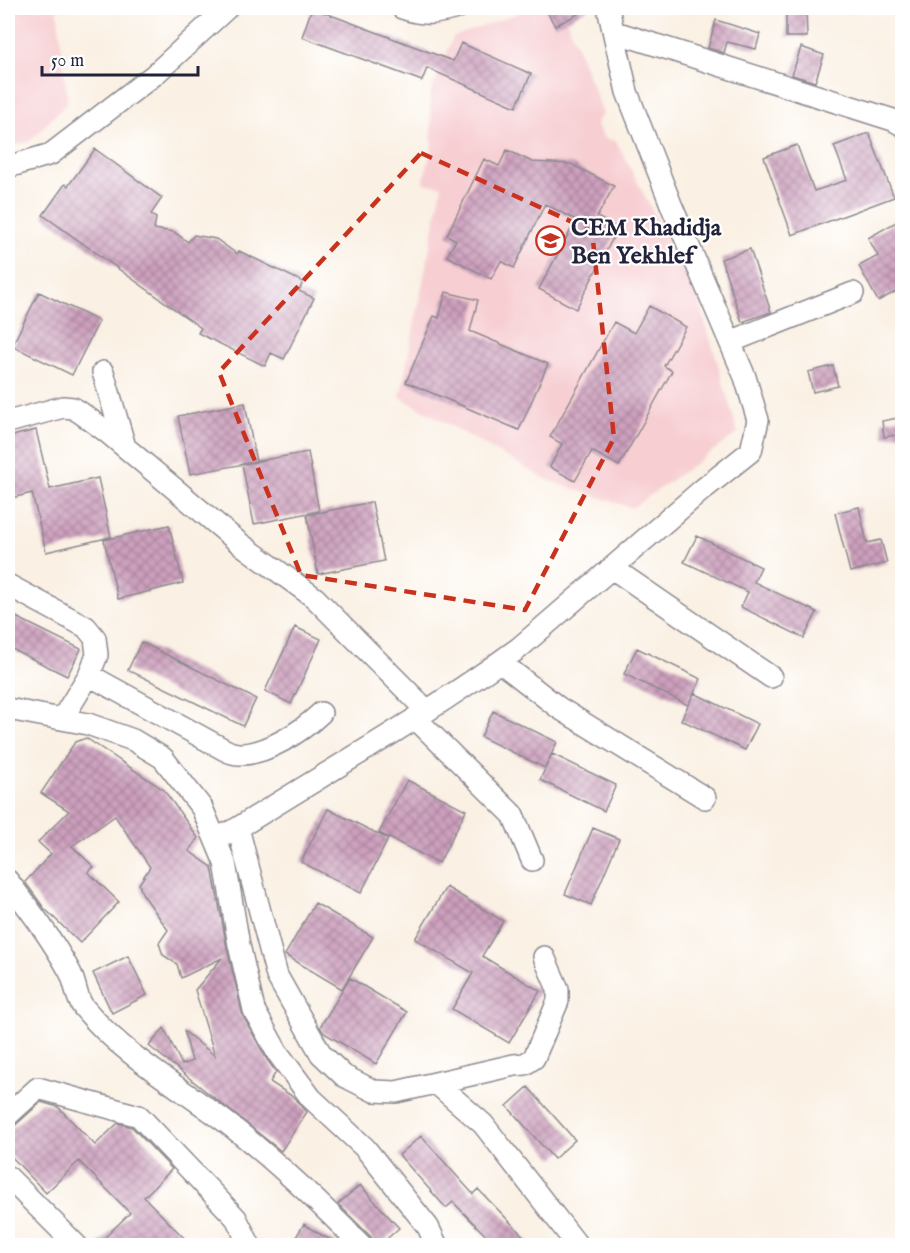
<svg xmlns="http://www.w3.org/2000/svg" width="910" height="1253" font-family="'IM FELL English',serif">
  <style>
    .built { fill: #f7cfd3 }
    .building { fill: url(#building-cross-hatch) }
    .lines { fill: none; stroke-linecap: round; stroke-linejoin: round }
    .minor-casing { stroke: #8e898f; stroke-width: 24 }
    .minor { stroke: #fff; stroke-width: 21 }
    .marked { fill: none; stroke: #c8321e; stroke-width: 4.5; stroke-dasharray: 12 8; stroke-linejoin: round }
    .labels { text-anchor: middle; stroke-width: 4.5; stroke-linejoin: round; paint-order: stroke }
    .poi-label { font-size: 24px; font-weight: bold; fill: #22223b; stroke: #fff; text-anchor: start }
  </style>
  <defs>
    <pattern id="building-cross-hatch" width="8" height="8" patternUnits="userSpaceOnUse" patternTransform="scale(1.5)"><rect width="8" height="8" fill="#cda0bd"/><path d="M0 0l8 8M0 8l8-8" fill="none" stroke="#a6829b"/></pattern>
  </defs>
  <rect width="100%" height="100%" fill="#fff"/>
  <filter id="ink" filterUnits="userSpaceOnUse"><feTurbulence type="fractalNoise" baseFrequency=".0167" numOctaves="2"/><feDisplacementMap in="SourceGraphic" scale="12" xChannelSelector="R" yChannelSelector="G"/><feConvolveMatrix kernelMatrix="1 2 1 2 8 2 1 2 1" color-interpolation-filters="sRGB"/></filter>
  <filter id="wash" filterUnits="userSpaceOnUse"><feTurbulence type="fractalNoise" baseFrequency=".008" numOctaves="4" result="noise"/><feDisplacementMap in="SourceGraphic" scale="24" xChannelSelector="R" yChannelSelector="G"/><feGaussianBlur stdDeviation="1.35" result="paint"/><feColorMatrix in="noise" values="0 0 0 0 0 0 0 0 0 0 0 0 0 0 0 0 0 1.4 0 .05"/><feComposite in="paint" operator="in"/></filter>
  <g filter="url(#wash)">
    <rect width="100%" height="100%" fill="#faf0e3"/>
    <!-- built -->
    <path class="built" d="M 8,8 L 57,8 L 68,102 L 29,142 L 8,146 Z
      M 532,8 L 562,8 L 603,113 L 596,124 L 604,138 L 616,141 L 698,297 L 738,433 L 632,508 L 547,480 L 400,397 L 442,186 L 423,183 L 432,147 L 430,95 L 453,37 Z"/>
    <g id="blocks">
      <!-- building -->
      <path class="building" d="M 312,8 L 453,61 L 461,43 L 531,74 L 516,107 L 427,68 L 422,81 L 302,37 Z
        M 545,8 L 589,8 L 555,26 Z
        M 786,8 L 806,8 L 807,37 L 786,37 Z
        M 716,20 L 760,34 L 756,49 L 727,42 L 724,53 L 708,48 Z
        M 801,47 L 824,55 L 815,82 L 792,75 Z
        M 869,133 L 894,197 L 792,235 L 764,157 L 797,145 L 814,191 L 847,180 L 834,146 Z
        M 95,149 L 162,198 L 151,214 L 156,218 L 154,229 L 174,232 L 188,242 L 194,235 L 216,239 L 237,254 L 239,251 L 303,282 L 299,291 L 314,298 L 284,359 L 271,353 L 265,366 L 198,333 L 201,328 L 43,215 L 65,184 L 68,186 Z
        M 507,150 L 532,162 L 571,164 L 614,186 L 597,217 L 618,228 L 576,309 L 539,289 L 576,220 L 545,204 L 514,268 L 501,261 L 491,279 L 447,256 L 456,240 L 447,235 L 484,159 L 499,166 Z
        M 903,218 L 903,288 L 878,301 L 859,266 L 878,256 L 868,238 Z
        M 750,249 L 771,312 L 742,322 L 721,259 Z
        M 39,292 L 99,321 L 72,375 L 12,346 Z
        M 446,292 L 478,300 L 470,331 L 548,364 L 519,430 L 406,382 L 434,316 L 439,318 Z
        M 649,306 L 686,327 L 664,366 L 672,371 L 619,466 L 592,451 L 575,481 L 550,467 L 562,444 L 550,437 L 614,322 L 634,333 Z
        M 833,366 L 838,386 L 813,392 L 808,372 Z
        M 245,403 L 256,462 L 190,474 L 178,416 Z
        M 903,417 L 903,434 L 884,437 L 882,421 Z
        M 36,430 L 50,489 L 98,478 L 111,537 L 46,552 L 32,493 L 8,499 L 8,437 Z
        M 308,452 L 319,511 L 254,524 L 242,464 Z
        M 372,502 L 384,561 L 318,574 L 307,515 Z
        M 859,507 L 867,543 L 881,540 L 887,563 L 850,572 L 835,513 Z
        M 169,525 L 183,583 L 118,599 L 104,540 Z
        M 697,536 L 761,567 L 754,582 L 817,612 L 804,638 L 741,607 L 748,592 L 684,562 Z
        M 8,613 L 81,649 L 67,676 L 8,647 Z
        M 295,627 L 321,639 L 291,704 L 265,691 Z
        M 141,642 L 256,699 L 243,726 L 128,670 Z
        M 637,648 L 701,679 L 688,705 L 624,674 Z
        M 694,693 L 758,724 L 745,750 L 681,720 Z
        M 493,711 L 557,742 L 545,768 L 481,737 Z
        M 86,738 L 164,790 L 198,838 L 189,851 L 212,867 L 227,948 L 243,1016 L 266,1058 L 276,1072 L 270,1082 L 295,1098 L 307,1112 L 281,1151 L 149,1046 L 164,1028 L 182,1065 L 192,1061 L 184,1031 L 215,1056 L 195,990 L 222,958 L 181,978 L 177,964 L 163,955 L 159,943 L 168,930 L 142,893 L 139,884 L 150,867 L 115,816 L 72,846 L 94,867 L 88,872 L 119,902 L 80,943 L 44,908 L 25,882 L 51,854 L 38,842 L 69,811 L 41,793 L 75,742 Z
        M 552,754 L 616,785 L 604,811 L 540,780 Z
        M 407,780 L 466,810 L 439,863 L 379,833 Z
        M 328,809 L 388,839 L 361,893 L 301,862 Z
        M 593,828 L 619,839 L 591,905 L 565,894 Z
        M 446,887 L 503,921 L 482,956 L 540,991 L 509,1043 L 452,1009 L 473,973 L 415,939 Z
        M 315,903 L 373,937 L 342,989 L 285,955 Z
        M 128,956 L 147,995 L 112,1013 L 93,973 Z
        M 350,978 L 407,1012 L 376,1064 L 324,1033 L 320,1027 Z
        M 528,1087 L 575,1140 L 554,1159 L 507,1106 Z
        M 41,1102 L 58,1107 L 95,1145 L 118,1123 L 132,1127 L 172,1169 L 144,1197 L 191,1245 L 97,1245 L 130,1213 L 79,1161 L 46,1193 L 8,1153 L 8,1132 Z
        M 421,1136 L 473,1194 L 478,1189 L 532,1245 L 495,1245 L 453,1202 L 446,1208 L 399,1155 Z
        M 360,1185 L 399,1228 L 380,1245 L 374,1245 L 371,1237 L 338,1204 Z
        M 304,1224 L 313,1230 L 339,1245 L 291,1245 Z"/>
    </g>
  </g>
  <g filter="url(#ink)">
    <use href="#blocks" fill-opacity="0" stroke="#8e898f" stroke-width="1.5"/>
    <g class="lines">
      <defs>
        <path id="minor" d="M 402,8 C 424,16 435,14 457,8
          M 615,32 L 893,120 L 902,125
          M 8,167 L 51,154 L 154,75 L 227,8
          M 730,342 L 853,293
          M 103,372 L 125,447
          M 8,422 L 63,407 L 73,408 L 81,413 L 107,432 L 238,542 L 315,598 L 427,711
          M 612,568 L 771,677
          M 8,585 L 86,627 L 95,638 L 97,655 L 89,675 L 62,719
          M 500,662 L 559,708 L 705,798
          M 89,675 L 225,750 C 229,752 235,754 239,754 C 266,755 302,731 321,713
          M 8,709 L 88,724 L 133,740 L 163,758 L 202,808 L 225,863 L 239,945 L 254,1010 L 277,1052 L 311,1098 L 365,1148 L 428,1227 L 437,1246
          M 415,718 L 513,815 L 532,860
          M 238,828 L 277,976 L 321,1054 L 344,1076 L 374,1091 L 396,1092 L 514,1065 L 525,1064 L 534,1058 L 558,1001 L 558,989 L 544,957
          M 215,839 L 238,828 C 332,769 429,714 519,648 L 702,490 L 751,451 L 758,420 L 745,377 L 672,207 L 627,92 L 608,8
          M 8,881 C 30,910 52,939 70,972 C 76,983 76,1000 85,1009 C 123,1055 177,1085 223,1120 C 273,1158 319,1202 362,1246
          M 436,1083 L 483,1124 L 578,1246
          M 8,1115 L 38,1088 L 139,1116 L 236,1218 L 250,1246
          M 8,1177 L 77,1246"/>
      </defs>
      <!-- minor casing -->
      <use href="#minor" class="minor-casing"/>
      <!-- minor -->
      <use href="#minor" class="minor"/>
    </g>
  </g>
  <!-- marked area -->
  <path class="marked" d="M 421,153 L 592,231 L 614,438 L 525,610 L 301,575 L 219,372 Z"/>
  <!-- icons -->
  <defs>
    <symbol id="school-ring" viewBox="-11 -11 22 22"><circle r="9.5" fill="#fff" stroke="#c8321e" stroke-width="1.5"/><path d="M0-5L7-2L0 1L-7-2ZM-4 1L0 2.5L4 1V4Q0 6-4 4Z" fill="#c8321e"/></symbol>
  </defs>
  <g fill-rule="evenodd">
    <use href="#school-ring" x="534" y="224" width="33" height="33"/>
  </g>
  <g class="labels">
    <!-- poi labels -->
    <g class="poi-label">
      <text x="571" y="235">CEM Khadidja<tspan x="571" dy="28">Ben Yekhlef</tspan></text>
    </g>
  </g>
  <!-- margin -->
  <rect width="910" height="1253" fill="none" stroke="#fff" stroke-width="30"/>
  <!-- scale -->
  <path d="M42 66v9h156v-9" fill="none" stroke="#22223b" stroke-width="3"/>
  <text x="51" y="66" font-size="18" fill="#22223b" stroke="#ffffff" stroke-width="4.5" paint-order="stroke">50 m</text>
</svg>
